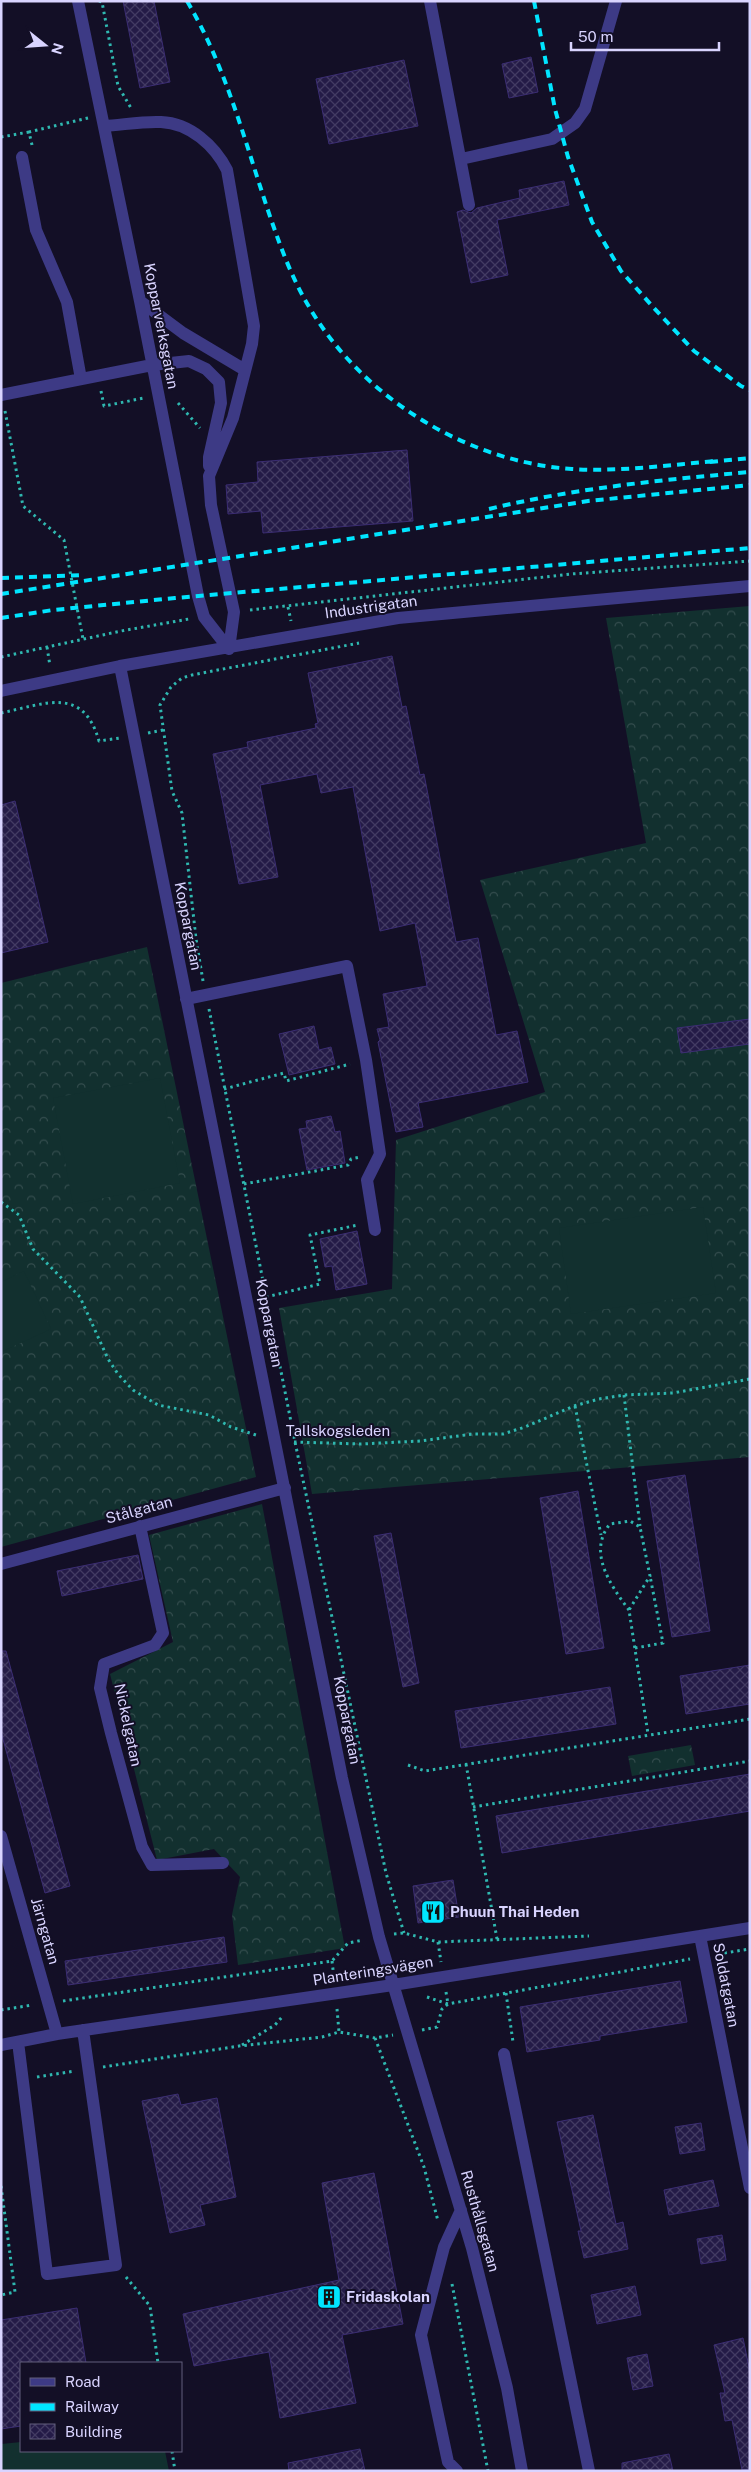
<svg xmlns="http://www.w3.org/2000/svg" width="751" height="2472" font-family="'Public Sans',sans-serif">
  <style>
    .forest { fill: url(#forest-crowns) }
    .pitch { fill: #12302f }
    .building { fill: url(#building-cross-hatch); stroke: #3b2d73 }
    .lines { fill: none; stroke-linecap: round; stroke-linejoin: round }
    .path { stroke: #2fb8b0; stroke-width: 3; stroke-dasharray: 2.5 4; stroke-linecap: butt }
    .minor { stroke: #3d3a85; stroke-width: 12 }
    .rail { stroke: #00e5ff; stroke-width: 4; stroke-dasharray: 8 6; stroke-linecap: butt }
    .labels { text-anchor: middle; stroke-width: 4; stroke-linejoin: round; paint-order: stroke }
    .street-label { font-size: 15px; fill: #d9d4ff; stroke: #130f26 }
    .poi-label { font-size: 15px; font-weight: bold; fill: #d9d4ff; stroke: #130f26; text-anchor: start }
  </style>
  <defs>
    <pattern id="forest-crowns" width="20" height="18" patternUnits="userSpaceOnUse" patternTransform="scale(1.25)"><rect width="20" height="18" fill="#12302f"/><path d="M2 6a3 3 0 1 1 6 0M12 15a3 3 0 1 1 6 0" fill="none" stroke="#344d4e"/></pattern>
    <pattern id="building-cross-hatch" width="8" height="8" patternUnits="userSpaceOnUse" patternTransform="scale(1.25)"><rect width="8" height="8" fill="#241b47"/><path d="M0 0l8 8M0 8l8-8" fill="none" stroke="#433b63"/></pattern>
  </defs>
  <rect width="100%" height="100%" fill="#130f26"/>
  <!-- forest -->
  <path class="forest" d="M 750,606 L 750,1457 L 312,1494 L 279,1308 L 392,1289 L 396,1140 L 545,1092 L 480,880 L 646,843 L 606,618 Z
    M 147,947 L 256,1477 L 1,1547 L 1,983 Z
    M 262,1504 L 345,1948 L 238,1965 L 232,1915 L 240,1877 L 214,1849 L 157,1860 L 110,1674 L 173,1642 L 149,1535 Z
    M 691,1745 L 695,1765 L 632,1776 L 628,1756 Z"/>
  <!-- pitch -->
  <path class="pitch" d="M 160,1078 L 180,1183 L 73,1204 L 53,1098 Z
    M 703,1207 L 716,1293 L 571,1314 L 559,1228 Z
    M 24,1271 L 51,1329 L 1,1352 L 1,1282 Z
    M 21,2442 L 21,2451 L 165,2451 L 169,2471 L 1,2471 L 1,2444 Z"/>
  <!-- building -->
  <path class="building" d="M 123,1 L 154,1 L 170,82 L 140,88 Z
    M 531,57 L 538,92 L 509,98 L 502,64 Z
    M 404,60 L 418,126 L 329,144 L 316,79 Z
    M 564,181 L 569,205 L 497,220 L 508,275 L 471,283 L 457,212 L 463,210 L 471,213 L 477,208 L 520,198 L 519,190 Z
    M 407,450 L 413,521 L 263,533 L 261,511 L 228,514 L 226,485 L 258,482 L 257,462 Z
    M 392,656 L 402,707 L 406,706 L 420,775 L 424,774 L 456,942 L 478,938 L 496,1035 L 517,1031 L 528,1082 L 418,1103 L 423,1127 L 396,1132 L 378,1042 L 380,1040 L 377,1029 L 389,1027 L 383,994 L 427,986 L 415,923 L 380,931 L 353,787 L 321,793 L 317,774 L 260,785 L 278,877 L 239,884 L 213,754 L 248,747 L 247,742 L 316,728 L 315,724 L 318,723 L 308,673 Z
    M 15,801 L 48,942 L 1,953 L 1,805 Z
    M 750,1019 L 750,1044 L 681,1053 L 677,1028 Z
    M 314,1026 L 319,1050 L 331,1047 L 335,1064 L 289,1075 L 279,1034 Z
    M 331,1116 L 335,1132 L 340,1131 L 345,1163 L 307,1170 L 299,1129 L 307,1128 L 306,1121 Z
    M 357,1231 L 367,1284 L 336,1290 L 332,1266 L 325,1267 L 320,1239 Z
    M 685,1475 L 710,1631 L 672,1637 L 647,1481 Z
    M 578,1491 L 604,1648 L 566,1654 L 540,1498 Z
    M 391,1533 L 419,1683 L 403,1687 L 374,1536 Z
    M 138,1555 L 143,1579 L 62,1596 L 57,1571 Z
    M 1,1651 L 6,1651 L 70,1886 L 45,1893 L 1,1732 Z
    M 750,1665 L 750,1704 L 686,1714 L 680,1676 Z
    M 610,1687 L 616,1724 L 461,1748 L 455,1711 Z
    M 750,1774 L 750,1811 L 502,1853 L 496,1816 Z
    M 453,1880 L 459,1917 L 418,1923 L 413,1886 Z
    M 224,1937 L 227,1962 L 68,1985 L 65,1961 Z
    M 680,1981 L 687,2022 L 600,2036 L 600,2040 L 527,2052 L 520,2007 Z
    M 178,2094 L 181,2105 L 217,2098 L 236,2197 L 200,2205 L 205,2225 L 170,2233 L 142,2101 Z
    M 593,2115 L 616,2224 L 623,2222 L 628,2249 L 584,2258 L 578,2231 L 581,2231 L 557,2122 Z
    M 701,2123 L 705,2150 L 680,2154 L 675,2127 Z
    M 374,2173 L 403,2324 L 342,2335 L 356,2403 L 280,2418 L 269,2352 L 194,2366 L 183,2314 L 339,2280 L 322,2183 Z
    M 713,2180 L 719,2206 L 669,2215 L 664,2190 Z
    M 722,2235 L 726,2260 L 701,2264 L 697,2239 Z
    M 635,2286 L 641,2315 L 597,2324 L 591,2295 Z
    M 77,2308 L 86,2363 L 21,2363 L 21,2426 L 1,2429 L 1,2320 Z
    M 743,2338 L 750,2372 L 750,2469 L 742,2470 L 732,2420 L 725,2421 L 720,2393 L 725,2393 L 714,2345 Z
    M 647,2354 L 653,2386 L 633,2390 L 627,2358 Z
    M 360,2449 L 365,2471 L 289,2471 L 288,2463 Z
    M 669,2454 L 673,2471 L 622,2471 L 622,2463 Z"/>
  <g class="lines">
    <!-- path -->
    <path class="path" d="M 99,1 L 102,2 L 118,86 L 131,108
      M 1,137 L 29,132
      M 32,145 L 29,132 L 88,118
      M 101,391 L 104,406 L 144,398
      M 178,403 L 200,428
      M 5,411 L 23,506 L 64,540 L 83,639
      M 288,607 L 291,621
      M 250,610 L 571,574 L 750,561
      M 47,647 L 50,666
      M 1,657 L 121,631 L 189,619
      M 1,713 C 45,704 83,685 99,741 L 120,738
      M 148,733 L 163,730
      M 203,981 L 196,939 L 182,813 L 172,791 L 160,705 L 171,687 L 182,678 L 192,675 L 359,643
      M 209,1009 L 295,1442 L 386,1873 L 404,1933
      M 224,1089 L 284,1073 L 286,1081 L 350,1064
      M 244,1184 L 348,1165 L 351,1159 L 360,1157
      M 1,1202 L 19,1215 L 33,1249 L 80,1297 L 108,1359 L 118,1374 L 133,1390 L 158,1405 L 209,1415 L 231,1427 L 259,1436
      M 266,1297 L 320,1284 L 310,1235 L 358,1225
      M 624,1395 L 640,1526
      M 575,1406 L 601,1535
      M 294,1442 L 361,1444 L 420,1441 L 473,1434 L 503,1434 L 525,1427 L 574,1406 L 599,1399 L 624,1395 L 673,1393 L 750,1379
      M 629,1610 C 611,1586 587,1552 610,1524 L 630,1521 L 640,1527 L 650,1576 L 629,1610 L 648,1734
      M 635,1648 L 663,1643 L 650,1576
      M 466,1764 L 497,1939
      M 408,1765 L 425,1771 L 750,1719
      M 473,1807 L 750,1761
      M 394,1934 L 404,1933 L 438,1942 L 589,1936
      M 438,1942 L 441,1962
      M 718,1954 L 750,1949
      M 332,1961 L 334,1978
      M 446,1992 L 448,2004
      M 506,1993 L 513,2042
      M 427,1997 L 448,2004 L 690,1959
      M 63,2001 L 332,1961 L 348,1943 L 363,1940
      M 337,2009 L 339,2032
      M 1,2010 L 32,2005
      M 422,2030 L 437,2027 L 442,2009 L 448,2004
      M 375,2038 L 424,2167 L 438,2221
      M 242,2045 L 275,2025 L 282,2017
      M 103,2067 L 239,2046 L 322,2037 L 339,2032 L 375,2038 L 393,2035
      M 37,2077 L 75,2071
      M 1,2186 L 15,2292 L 1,2295
      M 126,2277 L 150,2306 L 158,2363
      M 452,2284 L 488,2471
      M 172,2451 L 175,2471"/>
    <!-- minor -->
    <path class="minor" d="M 78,1 L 140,301 L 198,596 L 204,617 L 229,649
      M 430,1 L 469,205
      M 104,126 C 122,125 143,121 161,122 C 190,123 215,146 227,170 L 254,326 L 252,344 L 233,418 L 209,476 L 211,505 L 234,612 L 229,649
      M 22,157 L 36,230 L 67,302 L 81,379
      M 461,159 L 552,139 L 575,123 L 585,109 L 616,1
      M 140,301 L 183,333 L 245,370
      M 1,395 L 152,365 L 189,361 L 206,369 L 219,382 L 221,403 L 209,457 L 209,466
      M 120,666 L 342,1778 L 379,1937 L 472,2248 L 507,2388 L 522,2471
      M 1,691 L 120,666 L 398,618 L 750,586
      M 186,999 L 347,966 L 366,1060 L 380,1154 L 367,1180 L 375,1230
      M 140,1526 L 163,1633 L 155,1645 L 104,1664 L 100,1688 L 111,1733 L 142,1847 L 152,1865 L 223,1863
      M 1,1564 L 285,1488
      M 1,1836 L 57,2034
      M 700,1936 L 750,2188
      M 18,2042 L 47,2274 L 116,2265 L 83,2030
      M 1,2045 L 57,2034 L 393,1985 L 750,1928
      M 504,2054 L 589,2471
      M 457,2471 L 448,2462 L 421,2335 L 444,2247 L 461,2210"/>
    <!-- rail -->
    <path class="rail" d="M 187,1 C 231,75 249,160 278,239 C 286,261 296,285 308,305 C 361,397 466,462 572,469 C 620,472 668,465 716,461
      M 534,1 L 555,109 L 568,157 L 592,222 L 621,271 L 653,307 L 694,351 L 741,386 L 750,390
      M 710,462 L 750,458
      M 489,509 C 576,488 661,480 750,472
      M 1,578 L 83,575
      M 1,594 L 588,501 L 750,485
      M 1,618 L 53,610 L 175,598 L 750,548"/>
  </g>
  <!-- icons -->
  <defs>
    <symbol id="restaurant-square" viewBox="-11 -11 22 22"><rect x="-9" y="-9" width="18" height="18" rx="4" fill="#00e5ff" stroke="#130f26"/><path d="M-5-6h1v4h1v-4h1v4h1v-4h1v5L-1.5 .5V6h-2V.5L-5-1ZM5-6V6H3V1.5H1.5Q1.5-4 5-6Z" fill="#111"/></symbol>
    <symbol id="building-square" viewBox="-11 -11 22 22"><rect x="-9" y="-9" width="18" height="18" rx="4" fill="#00e5ff" stroke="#130f26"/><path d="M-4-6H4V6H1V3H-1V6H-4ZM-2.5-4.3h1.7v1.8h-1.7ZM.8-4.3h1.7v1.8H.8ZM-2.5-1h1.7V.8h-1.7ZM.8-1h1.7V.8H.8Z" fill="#111"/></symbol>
  </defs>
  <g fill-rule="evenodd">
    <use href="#restaurant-square" x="419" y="1898" width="28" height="28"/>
    <use href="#building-square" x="315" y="2283" width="28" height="28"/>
  </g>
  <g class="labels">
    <!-- street labels -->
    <g class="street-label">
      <text transform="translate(161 326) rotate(79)" y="5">Kopparverksgatan</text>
      <text transform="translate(371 607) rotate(-8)" y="5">Industrigatan</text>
      <text transform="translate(188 926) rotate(79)" y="5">Koppargatan</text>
      <text transform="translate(269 1323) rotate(79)" y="5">Koppargatan</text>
      <text x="338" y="1436">Tallskogsleden</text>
      <text transform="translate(139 1510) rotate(-15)" y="5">Stålgatan</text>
      <text transform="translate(347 1720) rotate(79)" y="5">Koppargatan</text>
      <text transform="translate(128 1725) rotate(78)" y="5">Nickelgatan</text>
      <text transform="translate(45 1931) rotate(74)" y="5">Järngatan</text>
      <text transform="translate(373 1971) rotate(-9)" y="5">Planteringsvägen</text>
      <text transform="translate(726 1985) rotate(79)" y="5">Soldatgatan</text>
      <text transform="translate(480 2221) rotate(74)" y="5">Rusthållsgatan</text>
    </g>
    <!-- poi labels -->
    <g class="poi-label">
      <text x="450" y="1917">Phuun Thai Heden</text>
      <text x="346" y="2302">Fridaskolan</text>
    </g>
  </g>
  <!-- border -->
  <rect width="751" height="2472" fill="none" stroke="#d9d4ff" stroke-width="5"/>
  <!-- legend -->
  <rect x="20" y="2362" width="162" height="90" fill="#130f26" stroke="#625e7d"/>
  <rect x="30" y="2378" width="25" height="8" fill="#3d3a85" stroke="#625e7d"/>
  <text x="65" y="2387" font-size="15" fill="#d9d4ff">Road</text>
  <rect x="30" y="2403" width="25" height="8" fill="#00e5ff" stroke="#625e7d"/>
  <text x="65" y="2412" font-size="15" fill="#d9d4ff">Railway</text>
  <rect x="30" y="2424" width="25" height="15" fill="url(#building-cross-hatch)" stroke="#625e7d"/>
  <text x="65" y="2437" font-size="15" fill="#d9d4ff">Building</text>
  <!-- north arrow -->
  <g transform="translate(45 45) rotate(107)" stroke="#130f26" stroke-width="4" paint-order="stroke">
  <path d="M0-4L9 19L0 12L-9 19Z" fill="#d9d4ff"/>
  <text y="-8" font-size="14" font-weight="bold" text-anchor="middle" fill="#d9d4ff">N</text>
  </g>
  <!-- scale -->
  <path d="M571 42v8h148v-8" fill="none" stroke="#d9d4ff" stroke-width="2.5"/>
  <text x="578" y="42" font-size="15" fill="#d9d4ff" stroke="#130f26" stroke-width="4" paint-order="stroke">50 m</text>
</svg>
